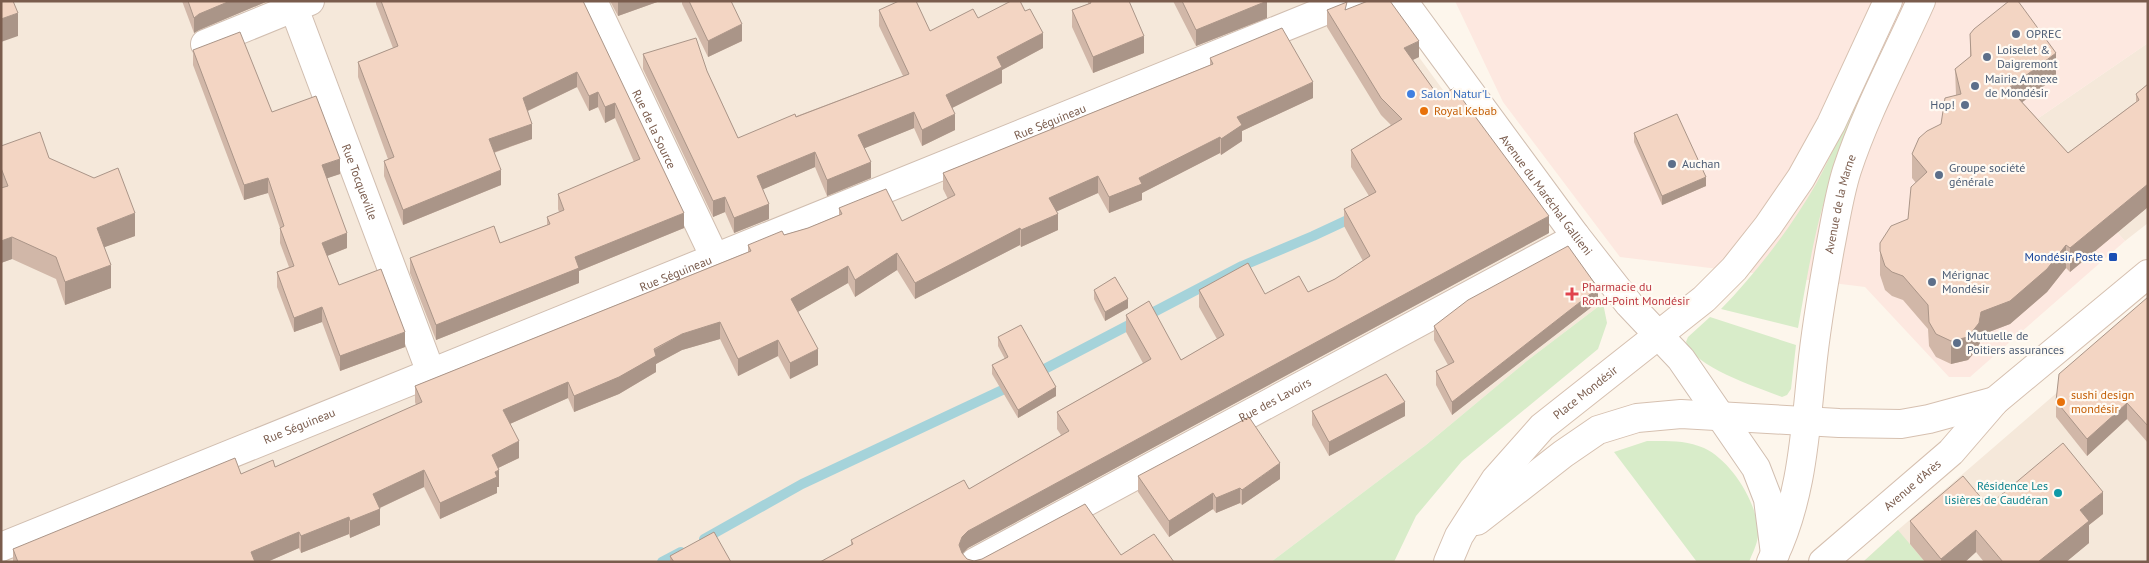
<svg xmlns="http://www.w3.org/2000/svg" width="2149" height="563" font-family="'PT Sans',sans-serif">
  <style>
    .residential { fill: #f5e8da }
    .commercial { fill: #fde8e0 }
    .green { fill: #d8ecc9 }
    .lines { fill: none; stroke-linecap: round; stroke-linejoin: round }
    .stream { stroke: #a5d3da; stroke-width: 10 }
    .street-casing { stroke: #d1beb0; stroke-width: 30 }
    .secondary-casing { stroke: #d6c0b0; stroke-width: 30 }
    .street { stroke: #fff; stroke-width: 28 }
    .secondary { stroke: #fff; stroke-width: 28 }
    .wall { fill: #d1b7a8 }
    .shaded-wall { fill: #aa9588 }
    .building { fill: #f3d5c3; stroke: #aa9588 }
    .service-dot { fill: #5c6f8a; stroke: #fffaf3; stroke-width: 2 }
    .shop-dot { fill: #3f7fe0; stroke: #fffaf3; stroke-width: 2 }
    .food-dot { fill: #e8710a; stroke: #fffaf3; stroke-width: 2 }
    .transit-dot { fill: #1a4fb4; stroke: #fffaf3; stroke-width: 2 }
    .health-dot { fill: #e0444e; stroke: #fffaf3; stroke-width: 2 }
    .culture-dot { fill: #0f9aa8; stroke: #fffaf3; stroke-width: 2 }
    .labels { text-anchor: middle; stroke-width: 4.5; stroke-linejoin: round; paint-order: stroke }
    .service-label { font-size: 12px; fill: #4e5e75; stroke: #fffaf3; text-anchor: start }
    .shop-label { font-size: 12px; fill: #366cbe; stroke: #fffaf3; text-anchor: start }
    .food-label { font-size: 12px; fill: #c56008; stroke: #fffaf3; text-anchor: start }
    .street-label { font-size: 12px; fill: #7a5c4d; stroke: #fffaf3 }
    .transit-label { font-size: 12px; fill: #164399; stroke: #fffaf3; text-anchor: end }
    .health-label { font-size: 12px; fill: #be3a42; stroke: #fffaf3; text-anchor: start }
    .culture-label { font-size: 12px; fill: #0d838f; stroke: #fffaf3; text-anchor: end }
  </style>
  <rect width="100%" height="100%" fill="#fdf6ec"/>
  <!-- residential -->
  <path class="residential" d="M 1,1 L 1378,1 L 1570,264 L 1603,303 L 1528,360 L 1426,445 L 1271,562 L 1,562 Z
    M 2148,43 L 2148,223 L 2125,241 L 2024,128 Z
    M 2148,314 L 2148,562 L 1863,562 L 1898,530 Z"/>
  <!-- commercial -->
  <path class="commercial" d="M 1455,1 L 2148,1 L 2148,43 L 2024,128 L 2125,241 L 1970,377 L 1949,377 L 1865,287 L 1620,257 L 1503,102 Z"/>
  <!-- green -->
  <path class="green" d="M 1866,71 L 1876,76 C 1863,105 1848,134 1837,164 C 1816,216 1808,273 1798,328 L 1721,309 C 1757,272 1790,229 1816,184 C 1836,148 1850,109 1866,71 Z
    M 1603,303 L 1607,323 L 1598,349 L 1462,461 L 1416,516 L 1394,562 L 1271,562 L 1426,445 L 1528,360 Z
    M 1710,317 L 1796,345 L 1791,389 L 1787,395 L 1782,397 C 1757,387 1695,368 1686,342 L 1688,337 Z
    M 1647,441 C 1667,441 1686,440 1704,448 C 1732,461 1760,506 1758,536 C 1757,545 1752,554 1749,562 L 1697,562 L 1614,452 Z
    M 1898,530 L 1925,562 L 1863,562 Z"/>
  <g class="lines">
    <!-- stream -->
    <path class="stream" d="M 1035,374 L 1242,266 L 1313,236 L 1356,216
      M 704,539 L 802,484 L 1013,385
      M 662,562 L 681,552"/>
    <defs>
      <g id="street">
        <path id="s1" d="M 593,1 L 715,258"/>
        <path id="s2" d="M 1403,1 L 1575,235 L 1629,304 L 1681,359 L 1756,468 L 1768,499 L 1775,554"/>
        <path id="s3" d="M 294,8 L 431,373"/>
        <path d="M 205,44 L 310,1"/>
        <path id="s4" d="M 1,547 L 1349,1"/>
        <path id="s5" d="M 975,562 L 1566,243 L 1575,235"/>
      </g>
      <g id="secondary">
        <path d="M 1477,521 L 1563,454 L 1598,430 L 1637,418 L 1681,414 L 1839,423 L 1901,424 L 1929,419 L 1995,401"/>
        <path id="s6" d="M 1448,562 L 1459,536 L 1495,480 L 1542,427 L 1704,299 L 1734,269 L 1768,226 L 1801,178 L 1831,124 L 1888,1"/>
        <path id="s7" d="M 1771,562 C 1802,501 1805,433 1812,367 C 1816,327 1823,287 1830,248 C 1835,223 1839,195 1847,170 C 1866,112 1896,57 1921,1"/>
        <path id="s8" d="M 1823,562 L 1951,452 L 1995,401 L 2148,274"/>
      </g>
    </defs>
    <!-- street casing -->
    <use href="#street" class="street-casing"/>
    <!-- secondary casing -->
    <use href="#secondary" class="secondary-casing"/>
    <!-- street -->
    <use href="#street" class="street"/>
    <!-- secondary -->
    <use href="#secondary" class="secondary"/>
  </g>
  <!-- wall -->
  <path class="wall" d="M 182,1 L 268,1 L 199,30 L 194,33 Z
    M 376,1 L 583,1 L 684,228 L 579,271 L 579,283 L 436,340 L 410,273 L 410,258 L 500,243 L 547,225 L 547,217 L 559,212 L 558,209 L 558,194 L 634,162 L 615,118 L 605,123 L 598,107 L 589,111 L 577,87 L 528,111 L 532,139 L 494,153 L 501,185 L 403,225 L 384,176 L 384,161 L 388,159 L 358,77 L 358,62 L 393,48 L 376,4 Z
    M 610,1 L 660,1 L 618,16 Z
    M 682,1 L 731,1 L 742,41 L 708,57 L 682,4 Z
    M 1088,1 L 1129,1 L 1144,53 L 1093,73 L 1072,27 L 1072,10 L 1088,4 Z
    M 1173,1 L 1266,1 L 1267,18 L 1196,46 Z
    M 1347,9 L 1419,57 L 1413,60 L 1439,97 L 1549,233 L 968,548 L 962,554 L 967,559 L 974,561 L 1121,555 L 1174,562 L 820,562 L 851,545 L 851,540 L 969,489 L 1061,435 L 1057,429 L 1057,412 L 1143,363 L 1126,332 L 1126,315 L 1181,360 L 1217,339 L 1199,307 L 1199,290 L 1265,294 L 1308,292 L 1335,279 L 1363,261 L 1344,226 L 1344,209 L 1369,196 L 1351,167 L 1351,150 L 1391,125 L 1381,115 L 1327,27 L 1327,10 Z
    M 879,10 L 930,31 L 978,18 L 1025,11 L 1043,48 L 1002,70 L 1002,83 L 952,108 L 955,130 L 922,146 L 914,128 L 864,148 L 871,178 L 827,196 L 815,167 L 763,189 L 769,219 L 734,233 L 725,212 L 713,217 L 643,69 L 643,54 L 707,71 L 738,138 L 903,76 L 879,26 Z
    M 1970,34 L 2056,77 L 2022,102 L 2068,153 L 2136,102 L 2136,94 L 2148,84 L 2148,207 L 2070,272 L 2066,268 L 2047,292 L 2010,324 L 1981,335 L 1979,347 L 1968,360 L 1951,364 L 1936,357 L 1929,346 L 1928,329 L 1903,300 L 1892,296 L 1885,290 L 1880,275 L 1880,251 L 1908,219 L 1916,183 L 1912,178 L 1912,154 L 1941,124 L 1956,95 L 1955,69 L 1970,57 Z
    M 193,50 L 272,112 L 340,174 L 327,178 L 347,248 L 327,256 L 339,285 L 405,347 L 340,371 L 322,322 L 294,332 L 277,287 L 277,272 L 289,267 L 280,243 L 280,228 L 268,193 L 244,200 L 193,65 Z
    M 1210,58 L 1313,98 L 1242,131 L 1242,141 L 1221,155 L 1220,153 L 1142,193 L 1142,200 L 1109,213 L 1098,193 L 1057,211 L 1058,230 L 1021,247 L 1020,245 L 915,299 L 897,270 L 855,297 L 848,283 L 797,312 L 818,365 L 790,379 L 778,356 L 738,376 L 720,339 L 682,350 L 656,364 L 656,372 L 619,394 L 574,412 L 568,398 L 510,424 L 519,458 L 498,468 L 499,487 L 497,487 L 497,493 L 440,519 L 424,487 L 380,508 L 380,525 L 350,538 L 349,534 L 301,553 L 299,548 L 267,562 L 13,562 L 13,549 L 241,474 L 275,467 L 416,405 L 415,402 L 415,386 L 748,252 L 748,245 L 808,228 L 839,215 L 839,208 L 902,221 L 948,199 L 943,189 L 943,173 L 1210,65 Z
    M 1634,133 L 1706,186 L 1662,205 L 1634,142 Z
    M 1,146 L 49,158 L 135,236 L 104,247 L 111,288 L 65,305 L 56,279 L 12,259 L 1,263 Z
    M 1094,290 L 1128,308 L 1105,321 L 1094,299 Z
    M 2148,297 L 2148,443 L 2127,419 L 2087,456 L 2056,417 L 2056,401 Z
    M 1598,302 L 1452,415 L 1436,385 L 1436,371 L 1448,365 L 1434,340 L 1434,326 Z
    M 998,337 L 1056,396 L 1018,418 L 992,374 L 992,365 L 1005,359 L 998,346 Z
    M 1312,411 L 1405,416 L 1329,456 L 1312,425 Z
    M 1138,476 L 1280,479 L 1242,505 L 1240,503 L 1216,513 L 1213,509 L 1169,537 L 1138,492 Z
    M 1988,506 L 2103,514 L 2089,525 L 2089,543 L 2066,562 L 1984,562 L 1976,552 L 1965,562 L 1925,562 L 1910,544 L 1910,521 Z
    M 670,556 L 731,562 L 670,562 Z"/>
  <!-- shaded-wall -->
  <path class="shaded-wall" d="M 230,1 L 268,1 L 199,30 L 194,33 L 194,18 L 199,14 Z
    M 618,1 L 660,1 L 618,16 Z
    M 1267,1 L 1267,18 L 1196,46 L 1196,30 Z
    M 18,13 L 18,36 L 1,42 L 1,19 Z
    M 742,24 L 742,41 L 708,57 L 708,41 Z
    M 1043,33 L 1043,48 L 1002,70 L 1002,83 L 946,111 L 946,95 L 997,57 Z
    M 1144,36 L 1144,53 L 1093,73 L 1093,57 Z
    M 1419,41 L 1419,57 L 1404,64 L 1404,48 Z
    M 2056,53 L 2056,77 L 2009,112 L 2009,88 Z
    M 577,72 L 577,87 L 523,113 L 523,98 Z
    M 1313,82 L 1313,98 L 1242,131 L 1242,141 L 1221,155 L 1221,139 L 1237,117 Z
    M 598,92 L 598,107 L 589,111 L 589,96 Z
    M 615,103 L 615,118 L 605,123 L 605,107 Z
    M 914,112 L 914,128 L 858,151 L 858,135 Z
    M 955,114 L 955,130 L 922,146 L 922,130 Z
    M 532,124 L 532,139 L 489,154 L 489,139 Z
    M 1220,137 L 1220,153 L 1142,193 L 1142,200 L 1109,213 L 1109,197 L 1139,178 Z
    M 815,152 L 815,167 L 757,192 L 757,176 Z
    M 340,159 L 340,174 L 322,180 L 322,165 Z
    M 871,162 L 871,178 L 827,196 L 827,180 Z
    M 501,170 L 501,185 L 403,225 L 403,210 Z
    M 1098,176 L 1098,193 L 1049,215 L 1049,198 Z
    M 1706,177 L 1706,186 L 1662,205 L 1662,196 Z
    M 268,178 L 268,193 L 244,200 L 244,185 Z
    M 2148,184 L 2148,207 L 2070,272 L 2070,248 Z
    M 725,197 L 725,212 L 713,217 L 713,201 Z
    M 769,204 L 769,219 L 734,233 L 734,218 Z
    M 135,213 L 135,236 L 97,250 L 97,228 Z
    M 684,213 L 684,228 L 579,271 L 579,283 L 436,340 L 436,325 L 575,257 Z
    M 1058,214 L 1058,230 L 1021,247 L 1021,230 Z
    M 1549,216 L 1549,233 L 968,548 L 962,554 L 959,545 L 962,537 L 968,531 Z
    M 1020,228 L 1020,245 L 915,299 L 915,283 Z
    M 347,233 L 347,248 L 322,258 L 322,243 Z
    M 12,237 L 12,259 L 1,263 L 1,241 Z
    M 2066,245 L 2066,268 L 2047,292 L 2010,324 L 1981,335 L 1979,347 L 1968,360 L 1951,364 L 1951,341 L 1981,312 Z
    M 897,253 L 897,270 L 855,297 L 855,280 Z
    M 111,265 L 111,288 L 65,305 L 65,282 Z
    M 848,266 L 848,283 L 791,316 L 791,299 Z
    M 1598,288 L 1598,302 L 1452,415 L 1452,402 Z
    M 1128,299 L 1128,308 L 1105,321 L 1105,312 Z
    M 322,307 L 322,322 L 294,332 L 294,318 Z
    M 720,322 L 720,339 L 682,350 L 656,364 L 656,372 L 619,394 L 574,412 L 574,396 L 682,334 Z
    M 405,332 L 405,347 L 340,371 L 340,356 Z
    M 778,340 L 778,356 L 738,376 L 738,359 Z
    M 818,349 L 818,365 L 790,379 L 790,363 Z
    M 568,382 L 568,398 L 503,427 L 503,410 Z
    M 1056,387 L 1056,396 L 1018,418 L 1018,410 Z
    M 1405,402 L 1405,416 L 1329,456 L 1329,442 Z
    M 2127,403 L 2127,419 L 2087,456 L 2087,439 Z
    M 519,441 L 519,458 L 492,471 L 492,455 Z
    M 1280,463 L 1280,479 L 1242,505 L 1242,490 Z
    M 424,470 L 424,487 L 373,511 L 373,494 Z
    M 499,470 L 499,487 L 497,487 L 497,493 L 440,519 L 440,503 Z
    M 1240,488 L 1240,503 L 1216,513 L 1216,498 Z
    M 2103,492 L 2103,514 L 2089,525 L 2089,543 L 2066,562 L 2038,562 L 2080,510 Z
    M 1213,493 L 1213,509 L 1169,537 L 1169,521 Z
    M 380,509 L 380,525 L 350,538 L 350,521 Z
    M 349,517 L 349,534 L 301,553 L 301,536 Z
    M 1976,530 L 1976,552 L 1965,562 L 1941,562 L 1941,559 Z
    M 299,532 L 299,548 L 267,562 L 251,562 L 251,552 Z"/>
  <!-- building -->
  <path class="building" d="M 1,1 L 13,1 L 18,13 L 1,19 Z
    M 188,1 L 230,1 L 199,14 L 194,18 Z
    M 381,1 L 583,1 L 684,213 L 575,257 L 579,268 L 436,325 L 410,258 L 494,226 L 500,243 L 550,224 L 547,217 L 564,210 L 558,194 L 640,159 L 615,103 L 605,107 L 598,92 L 589,96 L 577,72 L 523,98 L 532,124 L 489,139 L 501,170 L 403,210 L 384,161 L 394,157 L 358,62 L 398,46 Z
    M 689,1 L 731,1 L 742,24 L 708,41 Z
    M 899,1 L 916,1 L 930,31 L 973,9 L 978,18 L 1011,1 L 1020,1 L 1025,11 L 1030,9 L 1043,33 L 997,57 L 1002,67 L 946,95 L 955,114 L 922,130 L 914,112 L 858,135 L 871,162 L 827,180 L 815,152 L 757,176 L 769,204 L 734,218 L 725,197 L 713,201 L 643,54 L 696,38 L 707,71 L 738,138 L 795,114 L 796,117 L 909,74 L 879,10 Z
    M 1090,1 L 1129,1 L 1144,36 L 1093,57 L 1072,10 L 1091,3 Z
    M 1182,1 L 1267,1 L 1196,30 Z
    M 1368,1 L 1390,1 L 1419,41 L 1404,48 L 1439,97 L 1454,88 L 1549,216 L 968,531 L 962,537 L 959,545 L 962,553 L 967,559 L 974,561 L 982,559 L 1085,504 L 1121,555 L 1154,534 L 1174,562 L 820,562 L 853,544 L 851,540 L 964,480 L 969,489 L 1069,431 L 1057,412 L 1151,359 L 1126,315 L 1149,301 L 1181,360 L 1224,335 L 1199,290 L 1248,263 L 1265,294 L 1299,276 L 1308,292 L 1335,279 L 1370,256 L 1344,209 L 1376,192 L 1351,150 L 1402,119 L 1381,98 L 1327,10 L 1347,2 L 1345,10 Z
    M 2009,1 L 2018,1 L 2056,53 L 2009,88 L 2068,153 L 2139,100 L 2136,94 L 2148,84 L 2148,184 L 2070,248 L 2066,245 L 2047,269 L 2010,301 L 1981,312 L 1979,323 L 1968,337 L 1951,341 L 1936,334 L 1929,322 L 1928,305 L 1903,276 L 1892,272 L 1885,266 L 1880,251 L 1880,243 L 1891,226 L 1908,219 L 1911,187 L 1927,172 L 1912,154 L 1919,138 L 1927,131 L 1941,124 L 1945,98 L 1961,94 L 1955,69 L 1971,56 L 1970,34 L 1974,29 Z
    M 1282,28 L 1313,82 L 1237,117 L 1242,125 L 1221,139 L 1220,137 L 1139,178 L 1142,184 L 1109,197 L 1098,176 L 1049,198 L 1058,214 L 1021,230 L 1020,228 L 915,283 L 897,253 L 855,280 L 848,266 L 791,299 L 818,349 L 790,363 L 778,340 L 738,359 L 720,322 L 682,334 L 654,349 L 656,356 L 619,377 L 574,396 L 568,382 L 503,410 L 519,441 L 492,455 L 499,470 L 495,472 L 497,477 L 440,503 L 424,470 L 373,494 L 380,509 L 350,521 L 349,517 L 301,536 L 299,532 L 251,552 L 255,562 L 18,562 L 13,549 L 235,458 L 241,474 L 273,460 L 275,467 L 422,402 L 415,386 L 751,251 L 748,245 L 782,231 L 784,235 L 808,228 L 842,214 L 839,208 L 886,189 L 902,221 L 955,195 L 943,173 L 1213,64 L 1210,58 Z
    M 240,32 L 272,112 L 316,96 L 340,159 L 322,165 L 347,233 L 322,243 L 339,285 L 381,269 L 405,332 L 340,356 L 322,307 L 294,318 L 277,272 L 294,266 L 280,228 L 284,226 L 268,178 L 244,185 L 193,50 Z
    M 1677,114 L 1706,177 L 1662,196 L 1634,133 Z
    M 40,132 L 49,158 L 94,178 L 118,168 L 135,213 L 97,228 L 111,265 L 65,282 L 56,257 L 12,237 L 1,241 L 1,188 L 8,186 L 1,168 L 1,146 Z
    M 1568,246 L 1598,288 L 1452,402 L 1436,371 L 1454,362 L 1434,326 L 1468,300 Z
    M 1115,277 L 1128,299 L 1105,312 L 1094,290 Z
    M 2148,297 L 2148,426 L 2127,403 L 2087,439 L 2056,401 L 2059,374 Z
    M 1021,325 L 1056,387 L 1018,410 L 992,365 L 1008,357 L 998,337 Z
    M 1386,374 L 1405,402 L 1329,442 L 1312,411 Z
    M 1249,417 L 1280,463 L 1242,490 L 1240,488 L 1216,498 L 1213,493 L 1169,521 L 1138,476 Z
    M 2063,443 L 2103,492 L 2080,510 L 2089,521 L 2038,562 L 2003,562 L 1976,530 L 1941,559 L 1910,521 L 1963,476 L 1988,506 Z
    M 714,532 L 731,562 L 674,562 L 670,556 Z"/>
  <!-- markers -->
  <g class="service-dot">
    <circle cx="2016" cy="34" r="5"/>
    <circle cx="1987" cy="57" r="5"/>
    <circle cx="1975" cy="86" r="5"/>
    <circle cx="1965" cy="105" r="5"/>
    <circle cx="1672" cy="164" r="5"/>
    <circle cx="1939" cy="175" r="5"/>
    <circle cx="1932" cy="282" r="5"/>
    <circle cx="1957" cy="343" r="5"/>
  </g>
  <circle class="shop-dot" cx="1411" cy="94" r="5"/>
  <g class="food-dot">
    <circle cx="1424" cy="111" r="5"/>
    <circle cx="2061" cy="402" r="5"/>
  </g>
  <rect class="transit-dot" x="2108" y="252" width="10" height="10" rx="2.5"/>
  <path class="health-dot" d="M1569.5 286.5h5v5h5v5h-5v5h-5v-5h-5v-5h5z"/>
  <circle class="culture-dot" cx="2058" cy="493" r="5"/>
  <g class="labels">
    <!-- service labels -->
    <g class="service-label">
      <text x="2026" y="38">OPREC</text>
      <text x="1997" y="54">Loiselet &amp;<tspan x="1997" dy="14">Daigremont</tspan></text>
      <text x="1985" y="83">Mairie Annexe<tspan x="1985" dy="14">de Mondésir</tspan></text>
      <text x="1955" y="109" text-anchor="end">Hop!</text>
      <text x="1682" y="168">Auchan</text>
      <text x="1949" y="172">Groupe société<tspan x="1949" dy="14">générale</tspan></text>
      <text x="1942" y="279">Mérignac<tspan x="1942" dy="14">Mondésir</tspan></text>
      <text x="1967" y="340">Mutuelle de<tspan x="1967" dy="14">Poitiers assurances</tspan></text>
    </g>
    <!-- shop labels -->
    <g class="shop-label">
      <text x="1421" y="98">Salon Natur'L</text>
    </g>
    <!-- food labels -->
    <g class="food-label">
      <text x="1434" y="115">Royal Kebab</text>
      <text x="2071" y="399">sushi design<tspan x="2071" dy="14">mondésir</tspan></text>
    </g>
    <!-- street labels -->
    <g class="street-label">
      <text dy="4" stroke="none"><textPath href="#s4" startOffset="1132">Rue Séguineau</textPath></text>
      <text dy="4" stroke="none"><textPath href="#s1" startOffset="142">Rue de la Source</textPath></text>
      <text dy="4" stroke="none"><textPath href="#s3" startOffset="186">Rue Tocqueville</textPath></text>
      <text dy="4" stroke="none"><textPath href="#s2" startOffset="241">Avenue du Maréchal Gallieni</textPath></text>
      <text dy="4" stroke="none"><textPath href="#s7" startOffset="366">Avenue de la Marne</textPath></text>
      <text dy="4" stroke="none"><textPath href="#s4" startOffset="728">Rue Séguineau</textPath></text>
      <text dy="4" stroke="none"><textPath href="#s6" startOffset="221">Place Mondésir</textPath></text>
      <text dy="4" stroke="none"><textPath href="#s5" startOffset="341">Rue des Lavoirs</textPath></text>
      <text dy="4" stroke="none"><textPath href="#s4" startOffset="322">Rue Séguineau</textPath></text>
      <text dy="4" stroke="none"><textPath href="#s8" startOffset="118">Avenue d'Arès</textPath></text>
    </g>
    <!-- transit labels -->
    <g class="transit-label">
      <text x="2103" y="261">Mondésir Poste</text>
    </g>
    <!-- health labels -->
    <g class="health-label">
      <text x="1582" y="291">Pharmacie du<tspan x="1582" dy="14">Rond-Point Mondésir</tspan></text>
    </g>
    <!-- culture labels -->
    <g class="culture-label">
      <text x="2048" y="490">Résidence Les<tspan x="2048" dy="14">lisières de Caudéran</tspan></text>
    </g>
  </g>
  <!-- border -->
  <rect width="2149" height="563" fill="none" stroke="#7a5c4d" stroke-width="5"/>
</svg>
